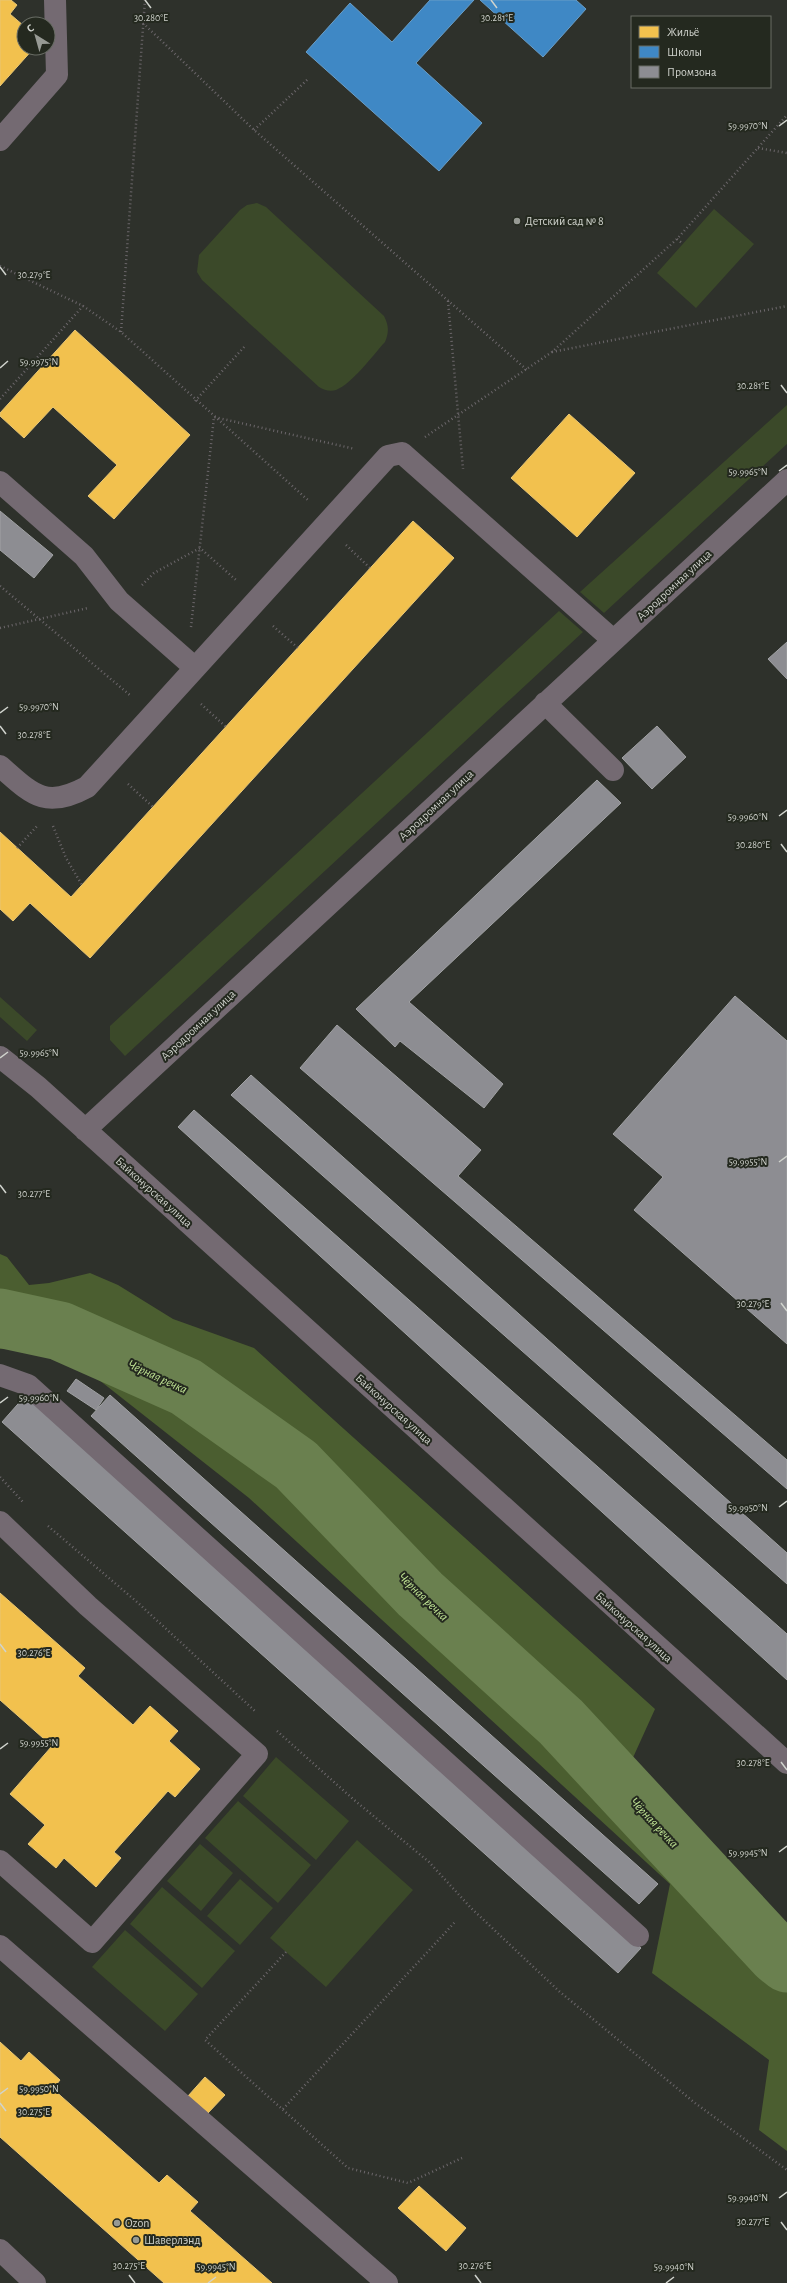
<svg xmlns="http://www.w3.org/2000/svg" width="787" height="2283" font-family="'Alegreya Sans',sans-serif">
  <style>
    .green { fill: #3b4929 }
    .forest { fill: #4b5e30 }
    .homes { fill: #f2c14e; stroke: #e8c674 }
    .schools { fill: #3f88c5; stroke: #6a9ec7 }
    .industry { fill: #8d8d92; stroke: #a1a2a4 }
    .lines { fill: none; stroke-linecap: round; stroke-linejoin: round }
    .river { stroke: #6a804f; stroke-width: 59 }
    .path { stroke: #6c676b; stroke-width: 2.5; stroke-dasharray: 1 3; stroke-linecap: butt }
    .minor { stroke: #746a72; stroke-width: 22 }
    .ticks { fill: none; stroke: #d0d3cd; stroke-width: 1.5 }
    .poi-dot { fill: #979a94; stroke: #24291f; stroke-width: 1.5 }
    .labels { text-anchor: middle; stroke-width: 4; stroke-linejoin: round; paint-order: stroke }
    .poi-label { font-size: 12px; fill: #d0d3cd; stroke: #24291f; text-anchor: start }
    .street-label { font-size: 12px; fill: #d0d3cd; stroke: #24291f }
    .water-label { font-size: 13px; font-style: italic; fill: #c0e494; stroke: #24291f }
    .ticks-label { font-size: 10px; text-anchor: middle; fill: #d0d3cd; stroke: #24291f; stroke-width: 4; stroke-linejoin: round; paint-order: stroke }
  </style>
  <rect width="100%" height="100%" fill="#2e312b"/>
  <!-- green -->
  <path class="green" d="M 257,203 L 266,207 L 384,316 C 389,326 389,332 385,342 C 373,355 352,384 336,390 C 330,392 324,390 319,387 L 202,280 L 197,272 L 199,255 L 240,210 L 247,205 Z
    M 714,209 L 754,244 L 696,308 L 657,273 Z
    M 787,405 L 787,444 L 604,613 L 580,592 Z
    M 559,611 L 583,632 L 125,1056 L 110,1040 L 110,1026 Z
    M 0,997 L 37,1030 L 27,1041 L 0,1017 Z
    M 276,1757 L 349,1821 L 316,1860 L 243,1796 Z
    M 238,1801 L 311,1865 L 278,1903 L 205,1838 Z
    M 357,1840 L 413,1890 L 326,1987 L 270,1938 Z
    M 200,1844 L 233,1873 L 201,1911 L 167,1881 Z
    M 240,1879 L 273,1908 L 240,1945 L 207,1916 Z
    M 162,1887 L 235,1951 L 202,1988 L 130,1924 Z
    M 125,1930 L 198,1994 L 165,2031 L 92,1967 Z"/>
  <!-- forest -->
  <path class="forest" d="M 0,1254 L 7,1257 L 29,1285 L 49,1283 L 90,1273 L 118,1285 L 173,1319 L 254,1348 L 655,1709 L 626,1773 L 787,1923 L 787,2151 L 759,2130 L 769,2060 L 652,1973 L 670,1884 L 249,1498 L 80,1365 L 24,1347 L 0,1349 Z"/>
  <!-- homes -->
  <path class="homes" d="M 0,0 L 11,0 L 17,5 L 10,14 L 24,26 L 24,48 L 34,48 L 0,86 Z
    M 75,330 L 190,435 L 114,519 L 88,496 L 117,465 L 53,407 L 24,438 L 0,416 L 0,413 Z
    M 569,414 L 635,473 L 577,537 L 511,478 Z
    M 413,521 L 454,558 L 90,958 L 30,903 L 13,921 L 0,909 L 0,832 L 71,897 Z
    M 0,1593 L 85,1668 L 78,1676 L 133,1725 L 150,1706 L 178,1731 L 169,1741 L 200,1769 L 175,1797 L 168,1791 L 114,1852 L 121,1858 L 96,1887 L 64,1858 L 56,1868 L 28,1844 L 45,1825 L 10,1794 L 52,1746 L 0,1700 Z
    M 0,2042 L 21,2061 L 29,2052 L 60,2080 L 53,2089 L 159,2183 L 167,2175 L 198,2202 L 190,2211 L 272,2283 L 164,2283 L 0,2137 Z
    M 205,2077 L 225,2095 L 208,2113 L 188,2096 Z
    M 419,2186 L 466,2228 L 446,2251 L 398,2208 Z"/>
  <!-- schools -->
  <path class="schools" d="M 430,0 L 474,0 L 416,63 L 482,123 L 439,171 L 306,52 L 350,3 L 392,42 Z
    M 480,0 L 576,0 L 586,9 L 543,57 Z"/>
  <!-- industry -->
  <path class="industry" d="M 0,511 L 53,555 L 34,578 L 0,550 Z
    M 787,642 L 787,679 L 768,659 Z
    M 657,726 L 686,757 L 652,789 L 622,758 Z
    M 597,780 L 621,803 L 409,1002 L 503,1084 L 484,1108 L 400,1041 L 395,1047 L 356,1009 Z
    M 735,996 L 787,1041 L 787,1344 L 634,1210 L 663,1177 L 613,1134 Z
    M 337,1025 L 481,1150 L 458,1176 L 787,1460 L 787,1489 L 300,1068 Z
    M 251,1075 L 787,1553 L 787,1584 L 231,1095 Z
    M 194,1110 L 787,1634 L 787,1680 L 178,1127 Z
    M 76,1379 L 104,1398 L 96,1410 L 67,1391 Z
    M 110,1395 L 658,1884 L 639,1904 L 91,1416 Z
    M 25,1396 L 641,1948 L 618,1973 L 2,1422 Z"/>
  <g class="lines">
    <!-- river -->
    <path class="river" d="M 0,1318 L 60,1331 L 186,1387 L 296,1465 L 420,1594 L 561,1722 L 777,1955 L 787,1963"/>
    <!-- path -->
    <path class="path" d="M 143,23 L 254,130 L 527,370
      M 254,130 L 308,79
      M 758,148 L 787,153
      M 677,239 L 683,244
      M 0,266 L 83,306 L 121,332 L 309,501
      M 448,301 L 463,469
      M 121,332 L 145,0
      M 552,352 L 787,306
      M 0,399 L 83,306
      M 195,401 L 246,345
      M 425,437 L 552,352 L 677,239 L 787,115
      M 346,545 L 370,568
      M 142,585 L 154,573 L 200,548 L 236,580
      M 0,586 L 131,696
      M 273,626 L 298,648
      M 191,627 L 214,417 L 355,449
      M 0,628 L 88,608
      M 201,704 L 226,727
      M 128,784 L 153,807
      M 53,826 L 66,858 L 82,885
      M 17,848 L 38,825
      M 0,1477 L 23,1502
      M 48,1526 L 137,1602 L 256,1712
      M 277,1731 L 353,1799 L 429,1862 L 471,1908 L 560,1992 L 695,2103 L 787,2170
      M 286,1952 L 205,2040 L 348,2168 L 408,2183 L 462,2158
      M 283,2109 L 455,1922"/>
    <!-- minor -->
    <path class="minor" d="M 0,140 L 57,75 L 55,0
      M 0,482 L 84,556 L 119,601 L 194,667
      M 545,703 L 613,770
      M 0,766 C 32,794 45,810 87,787 L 388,456 L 402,453 L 613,640
      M 0,1057 L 38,1087 L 787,1763
      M 85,1130 L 787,480
      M 0,1375 L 28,1385 L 638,1936
      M 0,1522 L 88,1606 L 257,1754 L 92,1942 L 0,1861
      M 0,1946 L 387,2283
      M 0,2250 L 35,2283"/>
  </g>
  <!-- ticks -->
  <path class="ticks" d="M 145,0 L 151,8M 491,0 L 497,8M 779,126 L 787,120M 0,267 L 6,275M 0,368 L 8,361M 781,385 L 787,393M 779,471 L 787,465M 0,713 L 8,707M 0,726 L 6,734M 779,816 L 787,810M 781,844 L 787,852M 0,1058 L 8,1052M 779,1162 L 787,1156M 0,1185 L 6,1193M 781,1303 L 787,1311M 0,1403 L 8,1397M 779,1507 L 787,1501M 0,1644 L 6,1652M 0,1749 L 8,1743M 781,1762 L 787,1770M 779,1852 L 787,1846M 0,2094 L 8,2088M 0,2103 L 6,2111M 779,2198 L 787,2192M 781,2222 L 787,2230M 129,2275 L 135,2283M 475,2275 L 481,2283M 208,2283 L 216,2277M 666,2283 L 674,2277"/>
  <!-- markers -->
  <g class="poi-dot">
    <circle cx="517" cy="221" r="4"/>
    <circle cx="117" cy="2223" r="4"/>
    <circle cx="136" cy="2240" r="4"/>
  </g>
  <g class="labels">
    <!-- poi labels -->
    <g class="poi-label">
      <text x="525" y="225">Детский сад № 8</text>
      <text x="125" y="2227">Ozon</text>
      <text x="144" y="2244">Шаверлэнд</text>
    </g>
    <!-- street labels -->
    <g class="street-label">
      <text transform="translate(674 585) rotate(-43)" y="4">Аэродромная улица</text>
      <text transform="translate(436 805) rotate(-43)" y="4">Аэродромная улица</text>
      <text transform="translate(198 1025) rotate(-43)" y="4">Аэродромная улица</text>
      <text transform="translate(154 1192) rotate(42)" y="4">Байконурская улица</text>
      <text transform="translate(394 1409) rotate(42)" y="4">Байконурская улица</text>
      <text transform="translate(634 1627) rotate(42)" y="4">Байконурская улица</text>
    </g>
    <!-- water labels -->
    <g class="water-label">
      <text transform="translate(158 1376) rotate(25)" y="5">Чёрная речка</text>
      <text transform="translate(424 1596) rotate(44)" y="5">Чёрная речка</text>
      <text transform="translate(655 1822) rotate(47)" y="5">Чёрная речка</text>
    </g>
  </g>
  <g class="ticks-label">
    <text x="151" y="21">30.280°E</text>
    <text x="497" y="21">30.281°E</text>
    <text x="748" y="129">59.9970°N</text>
    <text x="34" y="278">30.279°E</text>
    <text x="39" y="365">59.9975°N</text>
    <text x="753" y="389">30.281°E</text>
    <text x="748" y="475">59.9965°N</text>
    <text x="39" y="710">59.9970°N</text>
    <text x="34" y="738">30.278°E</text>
    <text x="748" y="820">59.9960°N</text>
    <text x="753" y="848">30.280°E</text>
    <text x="39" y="1056">59.9965°N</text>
    <text x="748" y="1165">59.9955°N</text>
    <text x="34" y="1197">30.277°E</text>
    <text x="753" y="1307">30.279°E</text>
    <text x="39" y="1401">59.9960°N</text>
    <text x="748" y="1511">59.9950°N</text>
    <text x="34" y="1656">30.276°E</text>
    <text x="39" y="1746">59.9955°N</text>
    <text x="753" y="1766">30.278°E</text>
    <text x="748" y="1856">59.9945°N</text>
    <text x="39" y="2092">59.9950°N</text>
    <text x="34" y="2115">30.275°E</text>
    <text x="748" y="2201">59.9940°N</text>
    <text x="753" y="2225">30.277°E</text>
    <text x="129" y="2269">30.275°E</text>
    <text x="475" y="2269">30.276°E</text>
    <text x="216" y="2270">59.9945°N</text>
    <text x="674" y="2270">59.9940°N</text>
  </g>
  <!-- legend -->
  <rect x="631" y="16" width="140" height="72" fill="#24291f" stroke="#696d65"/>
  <rect x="639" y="26" width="20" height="12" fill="#f2c14e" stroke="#696d65"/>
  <text x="667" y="36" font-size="12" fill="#d0d3cd">Жильё</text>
  <rect x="639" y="46" width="20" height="12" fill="#3f88c5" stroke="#696d65"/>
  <text x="667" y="56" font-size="12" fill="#d0d3cd">Школы</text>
  <rect x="639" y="66" width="20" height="12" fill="#8d8d92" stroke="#696d65"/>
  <text x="667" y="76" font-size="12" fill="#d0d3cd">Промзона</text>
  <!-- north arrow -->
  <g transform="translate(36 36) rotate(323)"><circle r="19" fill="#24291f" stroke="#696d65"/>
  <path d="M0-3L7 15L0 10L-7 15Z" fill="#979a94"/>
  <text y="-6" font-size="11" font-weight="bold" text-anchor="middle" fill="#d0d3cd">С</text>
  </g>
</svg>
